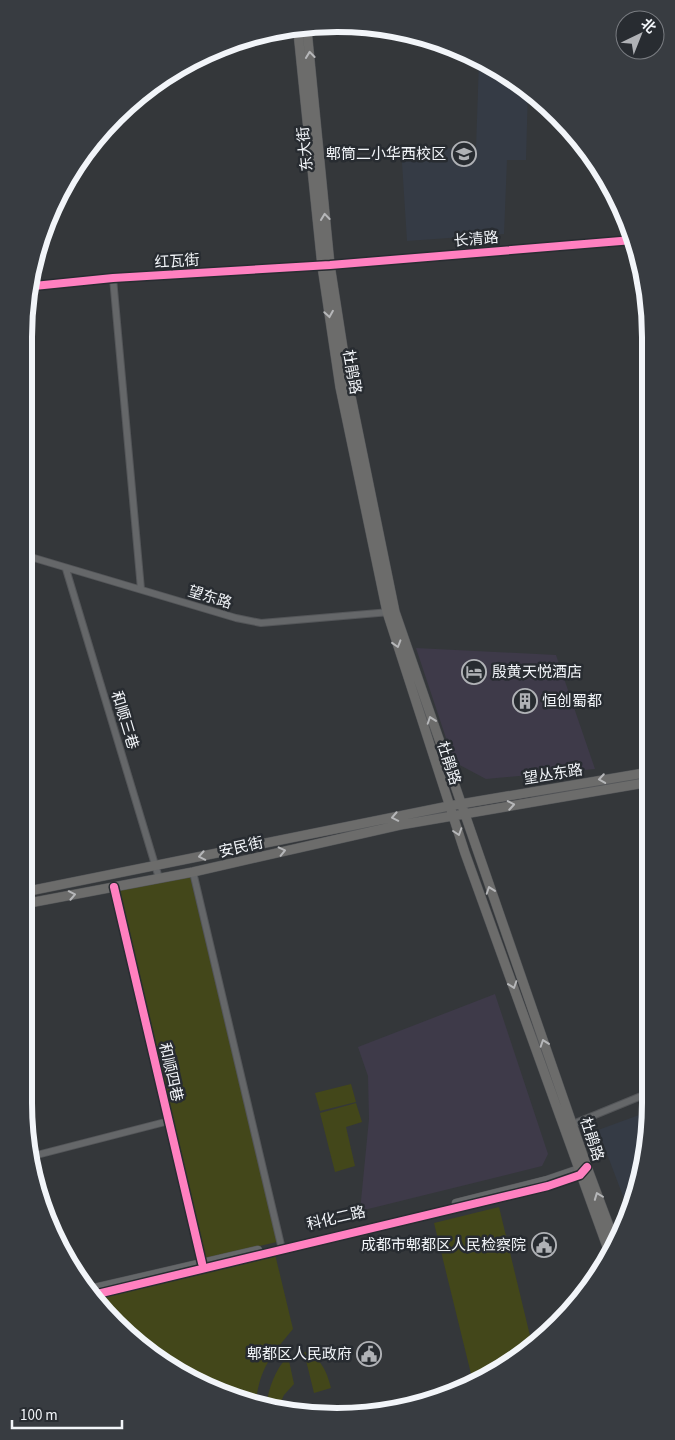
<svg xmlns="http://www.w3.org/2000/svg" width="675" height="1440" font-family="'Source Sans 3','Noto Sans SC',sans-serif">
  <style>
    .commercial { fill: #3e3a49 }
    .built { fill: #353b45 }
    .green { fill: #43471a }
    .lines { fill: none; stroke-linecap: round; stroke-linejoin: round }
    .minor-casing { stroke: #545659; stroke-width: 8 }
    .tertiary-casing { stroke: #545659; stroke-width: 9 }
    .secondary-casing { stroke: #545659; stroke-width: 10 }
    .minor { stroke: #656769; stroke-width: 6 }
    .tertiary { stroke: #656769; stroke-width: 8 }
    .secondary { stroke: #6c6c6b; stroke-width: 9 }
    .cycleway-casing { stroke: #282c31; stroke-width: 11 }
    .cycleway { stroke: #ff80c0; stroke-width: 8 }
    .oneway { stroke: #b6b7b9 }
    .labels { text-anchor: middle; stroke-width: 5; stroke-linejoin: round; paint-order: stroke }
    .street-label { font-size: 15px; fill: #f2f5f9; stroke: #282c31 }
    .poi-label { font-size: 15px; fill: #f2f5f9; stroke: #282c31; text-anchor: end }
    .rim { fill: none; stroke: #f2f5f9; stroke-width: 6 }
  </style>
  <rect width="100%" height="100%" fill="#34373a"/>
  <!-- commercial -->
  <path class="commercial" d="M 416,648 L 556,655 L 595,769 L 486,779 L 454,762 Z
    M 495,994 L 548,1154 L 542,1166 L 360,1211 L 369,1119 L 368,1076 L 358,1047 Z"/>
  <!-- built -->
  <path class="built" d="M 479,60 L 528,89 L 526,160 L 507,160 L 504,234 L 407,241 L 401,147 L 476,149 Z
    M 650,1111 L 629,1212 L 598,1130 Z"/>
  <!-- green -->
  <path class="green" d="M 190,876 L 277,1242 L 204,1259 L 117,891 Z
    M 351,1084 L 356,1102 L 320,1111 L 315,1093 Z
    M 356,1103 L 362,1122 L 346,1127 L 355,1166 L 335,1172 L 320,1113 Z
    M 499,1207 L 532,1344 L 494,1374 L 473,1382 L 434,1223 Z
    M 275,1254 L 293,1329 C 272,1354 259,1369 256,1403 L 181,1374 L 101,1309 L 95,1298 Z
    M 304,1352 C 321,1357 327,1372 331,1388 L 314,1393 Z
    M 288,1356 L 294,1384 L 284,1395 L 277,1410 L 266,1406 C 269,1387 275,1370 288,1356 Z"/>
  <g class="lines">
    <defs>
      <path id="minor" d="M 113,278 L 141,589
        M 24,555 L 236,618 L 261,623 L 390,612
        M 66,569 L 159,878
        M 193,872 L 281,1245
        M 114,887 L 202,1263
        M 573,1124 L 651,1092
        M 33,1156 L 169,1121"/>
      <path id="tertiary" d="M 34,286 L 113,278 L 330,265 L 633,240
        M 456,1203 L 547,1180 L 585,1167
        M 90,1289 L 258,1250
        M 93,1295 L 548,1186 L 580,1175 L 584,1170"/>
      <path id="secondary" d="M 307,30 L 330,265 L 349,387 L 395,612 L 587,1167 L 615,1242
        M 298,32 L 322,266 L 340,387 L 387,612 L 465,853 L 609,1252
        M 24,892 L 449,806 L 650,772
        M 24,904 L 193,872 L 400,825 L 650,782"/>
    </defs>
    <!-- minor casing -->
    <use href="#minor" class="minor-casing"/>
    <!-- tertiary casing -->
    <use href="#tertiary" class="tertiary-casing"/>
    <!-- secondary casing -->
    <use href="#secondary" class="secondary-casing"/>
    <!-- minor -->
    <use href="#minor" class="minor"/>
    <!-- tertiary -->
    <use href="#tertiary" class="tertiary"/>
    <!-- secondary -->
    <use href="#secondary" class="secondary"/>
    <defs>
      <path id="cycleway" d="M 34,286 L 113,278 L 330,265 L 633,240
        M 114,887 L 202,1263
        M 93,1295 L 548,1186 L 580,1175 L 587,1167"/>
    </defs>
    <!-- cycleway casing -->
    <use href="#cycleway" class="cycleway-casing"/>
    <!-- cycleway -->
    <use href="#cycleway" class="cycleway"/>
  </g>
  <!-- one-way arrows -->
  <defs><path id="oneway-chevron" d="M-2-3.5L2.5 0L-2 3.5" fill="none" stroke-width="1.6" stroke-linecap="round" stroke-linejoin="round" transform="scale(1.25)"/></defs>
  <g class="oneway">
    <use href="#oneway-chevron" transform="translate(310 55) rotate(-96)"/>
    <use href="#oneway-chevron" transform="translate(325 217) rotate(-96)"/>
    <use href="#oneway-chevron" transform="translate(329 314) rotate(81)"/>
    <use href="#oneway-chevron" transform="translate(397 644) rotate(73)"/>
    <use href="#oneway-chevron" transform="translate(431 720) rotate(-109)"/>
    <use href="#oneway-chevron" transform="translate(602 779) rotate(171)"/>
    <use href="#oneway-chevron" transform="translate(511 805) rotate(-10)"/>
    <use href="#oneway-chevron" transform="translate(395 817) rotate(169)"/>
    <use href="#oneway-chevron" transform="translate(458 832) rotate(72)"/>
    <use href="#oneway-chevron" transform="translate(282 851) rotate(-13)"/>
    <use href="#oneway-chevron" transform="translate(202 856) rotate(169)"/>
    <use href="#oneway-chevron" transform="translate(490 890) rotate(-109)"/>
    <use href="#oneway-chevron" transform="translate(72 895) rotate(-11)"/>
    <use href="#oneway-chevron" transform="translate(513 985) rotate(71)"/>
    <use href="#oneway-chevron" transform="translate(544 1043) rotate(-109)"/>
    <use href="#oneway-chevron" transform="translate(598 1196) rotate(-111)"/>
  </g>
  <!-- icons -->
  <defs>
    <symbol id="school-ring" viewBox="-11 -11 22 22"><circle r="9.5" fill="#282c31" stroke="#b0b2b6" stroke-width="1.5"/><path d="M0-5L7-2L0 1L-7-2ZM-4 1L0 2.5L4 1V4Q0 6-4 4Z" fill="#b0b2b6"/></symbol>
    <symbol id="hotel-ring" viewBox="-11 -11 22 22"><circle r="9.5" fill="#282c31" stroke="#b0b2b6" stroke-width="1.5"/><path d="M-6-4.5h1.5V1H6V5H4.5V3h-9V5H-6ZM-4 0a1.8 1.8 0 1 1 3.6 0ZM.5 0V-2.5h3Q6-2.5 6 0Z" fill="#b0b2b6"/></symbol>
    <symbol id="building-ring" viewBox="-11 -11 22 22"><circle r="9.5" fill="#282c31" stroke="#b0b2b6" stroke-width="1.5"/><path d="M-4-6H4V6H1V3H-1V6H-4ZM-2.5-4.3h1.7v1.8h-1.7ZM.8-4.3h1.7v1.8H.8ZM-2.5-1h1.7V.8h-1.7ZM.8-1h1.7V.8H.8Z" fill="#b0b2b6"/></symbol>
    <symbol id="civic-ring" viewBox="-11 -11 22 22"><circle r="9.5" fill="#282c31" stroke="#b0b2b6" stroke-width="1.5"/><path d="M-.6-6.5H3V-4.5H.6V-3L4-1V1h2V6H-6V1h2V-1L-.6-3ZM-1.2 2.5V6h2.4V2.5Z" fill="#b0b2b6"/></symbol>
  </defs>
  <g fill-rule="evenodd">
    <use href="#school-ring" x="450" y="140" width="28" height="28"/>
    <use href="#hotel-ring" x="460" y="658" width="28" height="28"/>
    <use href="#building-ring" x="511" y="687" width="28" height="28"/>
    <use href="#civic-ring" x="530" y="1231" width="28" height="28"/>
    <use href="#civic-ring" x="355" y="1340" width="28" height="28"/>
  </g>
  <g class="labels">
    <!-- street labels -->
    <g class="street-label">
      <text transform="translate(305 149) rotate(-96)" y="5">东大街</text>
      <text transform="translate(476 239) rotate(-5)" y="5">长清路</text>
      <text transform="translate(177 261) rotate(-3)" y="5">红瓦街</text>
      <text transform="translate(352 372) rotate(80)" y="5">杜鹃路</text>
      <text transform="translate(210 597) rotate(17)" y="5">望东路</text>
      <text transform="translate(125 720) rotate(73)" y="5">和顺三巷</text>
      <text transform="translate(449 763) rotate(72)" y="5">杜鹃路</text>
      <text transform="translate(553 774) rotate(-9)" y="5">望丛东路</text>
      <text transform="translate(241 847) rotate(-13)" y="5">安民街</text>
      <text transform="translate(171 1072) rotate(77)" y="5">和顺四巷</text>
      <text transform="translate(592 1139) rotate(72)" y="5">杜鹃路</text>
      <text transform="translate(336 1218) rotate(-13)" y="5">科化二路</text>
    </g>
    <!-- poi labels -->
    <g class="poi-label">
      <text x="446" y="159">郫筒二小华西校区</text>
      <text x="492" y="677" text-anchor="start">殷黄天悦酒店</text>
      <text x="542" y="706" text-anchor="start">恒创蜀都</text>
      <text x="526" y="1250">成都市郫都区人民检察院</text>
      <text x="352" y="1359">郫都区人民政府</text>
    </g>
  </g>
  <!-- crop -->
  <path d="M0 0H675V1440H0ZM337 32H337A305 305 0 0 1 642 337V1103A305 305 0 0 1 337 1408H337A305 305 0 0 1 32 1103V337A305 305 0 0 1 337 32Z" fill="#383c41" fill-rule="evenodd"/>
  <path class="rim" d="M337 32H337A305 305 0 0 1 642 337V1103A305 305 0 0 1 337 1408H337A305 305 0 0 1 32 1103V337A305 305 0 0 1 337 32Z"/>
  <!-- north arrow -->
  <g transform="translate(640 35) rotate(43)"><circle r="24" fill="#282c31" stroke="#797c81"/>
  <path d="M0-4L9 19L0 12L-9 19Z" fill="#b0b2b6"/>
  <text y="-8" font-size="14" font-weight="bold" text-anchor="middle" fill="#f2f5f9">北</text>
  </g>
  <!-- scale -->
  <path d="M12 1420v8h110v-8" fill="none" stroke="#f2f5f9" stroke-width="2.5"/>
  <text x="20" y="1420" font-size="15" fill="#f2f5f9" stroke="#282c31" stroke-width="4" paint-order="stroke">100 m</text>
</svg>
